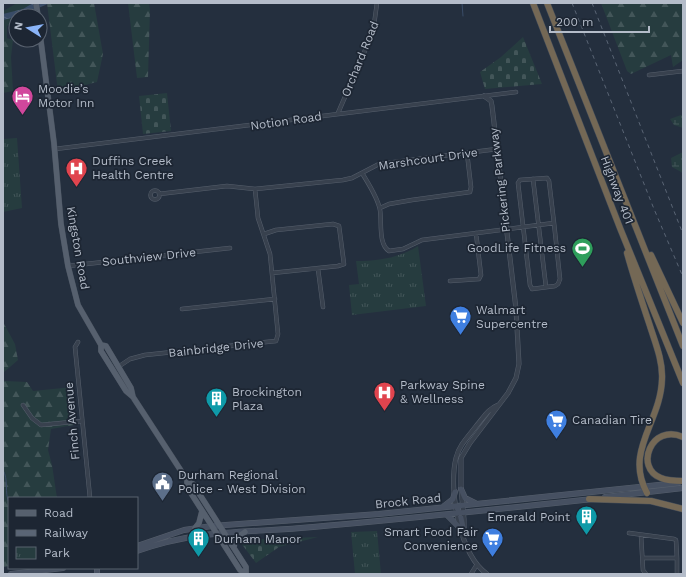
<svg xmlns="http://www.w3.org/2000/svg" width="686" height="577" font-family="'Work Sans',sans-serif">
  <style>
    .grass { fill: #263c3f }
    .forest { fill: url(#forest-firs) }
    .wetland { fill: url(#wetland-marsh) }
    .cemetery { fill: url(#cemetery-stones) }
    .park { fill: url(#park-tufts) }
    .water { fill: url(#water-ripples) }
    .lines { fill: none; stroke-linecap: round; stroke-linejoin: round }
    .stream { stroke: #394c67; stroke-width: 1 }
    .minor-casing { stroke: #565f6c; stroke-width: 4.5 }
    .tertiary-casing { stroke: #565f6c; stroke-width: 5 }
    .secondary-casing { stroke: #565f6c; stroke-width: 6 }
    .primary-casing { stroke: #414a57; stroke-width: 6 }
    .motorway-casing { stroke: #434c59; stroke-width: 7 }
    .minor { stroke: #38414e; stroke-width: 3.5 }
    .tertiary { stroke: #38414e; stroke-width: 4 }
    .secondary { stroke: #465061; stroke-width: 5 }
    .primary { stroke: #56606e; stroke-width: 5.5 }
    .motorway { stroke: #746855; stroke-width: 6 }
    .rail { stroke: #5a6575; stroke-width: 1; stroke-dasharray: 4 4; stroke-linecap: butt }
    .labels { text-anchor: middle; stroke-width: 3.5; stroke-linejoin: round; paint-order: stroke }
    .street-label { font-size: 12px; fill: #b4bcc9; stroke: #1d2633 }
    .poi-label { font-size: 12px; fill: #b4bcc9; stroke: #1d2633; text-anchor: start }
  </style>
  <defs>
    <pattern id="forest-firs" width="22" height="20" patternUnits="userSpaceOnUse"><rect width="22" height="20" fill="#263c3f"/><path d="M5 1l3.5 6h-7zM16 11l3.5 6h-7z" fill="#435659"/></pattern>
    <pattern id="wetland-marsh" width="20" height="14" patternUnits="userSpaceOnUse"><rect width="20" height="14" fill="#263c3f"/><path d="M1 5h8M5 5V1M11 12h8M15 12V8" fill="none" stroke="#435659"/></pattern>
    <pattern id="cemetery-stones" width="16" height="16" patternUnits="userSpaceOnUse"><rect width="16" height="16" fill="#263c3f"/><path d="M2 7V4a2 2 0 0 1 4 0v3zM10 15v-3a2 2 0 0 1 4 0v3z" fill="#435659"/></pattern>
    <pattern id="park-tufts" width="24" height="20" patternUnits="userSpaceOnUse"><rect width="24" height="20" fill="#263c3f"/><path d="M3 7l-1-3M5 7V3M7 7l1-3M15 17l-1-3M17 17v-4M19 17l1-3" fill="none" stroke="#435659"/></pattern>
    <pattern id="water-ripples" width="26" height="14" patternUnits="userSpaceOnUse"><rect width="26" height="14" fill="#394c67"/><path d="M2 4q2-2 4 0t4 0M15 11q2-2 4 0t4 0" fill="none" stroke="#53647b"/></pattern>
  </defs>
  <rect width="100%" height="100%" fill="#242f3e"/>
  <!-- grass -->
  <path class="grass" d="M 17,3 L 30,3 L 32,16 L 16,16 L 16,22 L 7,26 L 7,47 L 3,50 L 3,11 Z"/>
  <!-- forest -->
  <path class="forest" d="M 47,3 L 94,3 L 103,54 L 97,82 L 58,92 Z
    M 128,3 L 149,3 L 150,10 L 148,77 L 137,78 Z
    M 601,3 L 683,3 L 683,60 L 673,67 L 671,55 L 631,74 L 627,71 Z
    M 3,37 L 13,40 L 11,57 L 13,91 L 3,93 Z
    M 3,322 L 15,344 L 18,360 L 3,373 Z
    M 3,380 L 5,381 L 27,382 L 33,391 L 73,387 L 74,425 L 51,429 L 48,450 L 52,465 L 57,498 L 9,498 L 9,566 L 3,567 Z"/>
  <!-- wetland -->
  <path class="wetland" d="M 681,115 L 683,115 L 683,128 L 674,125 L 670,119 Z
    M 683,152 L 683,173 L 672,167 L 671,158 Z"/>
  <!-- cemetery -->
  <path class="cemetery" d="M 523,37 L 542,84 L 485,89 L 480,72 L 501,57 Z
    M 167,93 L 171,131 L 143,134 L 139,96 Z
    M 318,537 L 279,547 L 256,563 L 241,543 L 242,540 Z"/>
  <!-- park -->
  <path class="park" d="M 17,138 L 22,208 L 3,212 L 3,139 Z
    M 418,246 L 426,306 L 352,315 L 349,285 L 359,284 L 356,261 C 378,261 399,258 418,246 Z
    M 377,531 L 381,574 L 355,574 L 351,532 Z"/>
  <!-- water -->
  <path class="water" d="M 33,3 L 50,3 L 20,16 L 3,20 L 3,14 L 23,9 Z"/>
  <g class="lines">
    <!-- stream -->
    <path class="stream" d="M 462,3 L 463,16
      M 3,470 C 9,480 4,492 9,503"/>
    <defs>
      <path id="minor" d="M 649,75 L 683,71
        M 338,113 L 373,32 L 377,3
        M 55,149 L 516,92
        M 362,173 C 368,183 378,198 380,210 C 382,222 378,244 389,251 L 403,249 L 422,240 L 554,223 L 560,279 L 558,284 L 555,286 L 532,289 L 530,285 L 518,183 L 520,180 L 547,178 L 549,181 L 554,223
        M 533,179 L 546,287
        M150.5 195a4.5 4.5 0 1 1 9 0a4.5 4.5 0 1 1-9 0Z
        M 159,194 L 227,186 L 255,189
        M 380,208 L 389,204 L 412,200 L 470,192 L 471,187 L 467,153
        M 264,234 L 276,230 L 333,224 L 339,226 L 344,264 L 338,266 L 272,273
        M 68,266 L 230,248
        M 318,269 L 323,307
        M 450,281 L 479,279 L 481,275 L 476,233
        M 182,309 L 275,299
        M 78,342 L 75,347 L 90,498
        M 118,367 L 130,359 L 145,355 L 276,341 L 278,334 L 270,254 L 258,218 L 255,189 L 343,180 L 352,178 L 379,164 L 497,149
        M 23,405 L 32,418 L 41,425 L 82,421
        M 629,533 L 674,539 L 676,540 L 677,558 L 644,558
        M 641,535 L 643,570 L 646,574
        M 471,574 L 476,566
        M 677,574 L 677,558"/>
      <path id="tertiary" d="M 464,536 L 464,519 L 461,489 L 461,458 L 470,443 L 508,393 L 516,378 L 519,364 L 516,309 L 492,106 L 491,101 L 484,96
        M 487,574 C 460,555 448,490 456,458 C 459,445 469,436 477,425 C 484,417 488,409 498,405"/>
      <path id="secondary" d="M 461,489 L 465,498 L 475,503
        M 605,497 L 683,488
        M 444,506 L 453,499 L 455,492
        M 456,506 L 460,514 L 464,531
        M 447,515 L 458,526
        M 137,546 L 184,530 L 212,526 L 379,514 L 678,483
        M 137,551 C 198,529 250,533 313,527 C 406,519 499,509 593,499
        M 97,568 L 97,574
        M 11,574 L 63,568"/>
      <path id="primary" d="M 36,3 L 38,16
        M 40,34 L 54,143 L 61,224 L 68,266 L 78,305 L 101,345 L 101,351 L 126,391 L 133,397 L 187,480 L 193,484 L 246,567 L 246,573
        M 101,345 L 106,346 L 131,388 L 133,397
        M 187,480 L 187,487 L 240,570 L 246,574
        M 195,528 L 199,523 L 202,511
        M 234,548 L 235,539 L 245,532"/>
      <path id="motorway" d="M 533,3 L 620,228 L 683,383
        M 547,3 L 683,346
        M 627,253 C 634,278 642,302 650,326 C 655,342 663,361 662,379 C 661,422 624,451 647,493
        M 651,255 L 683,323
        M 683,437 C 651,423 634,468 661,478 C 668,481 676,481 683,481
        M 589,499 L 651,501 L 683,509"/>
    </defs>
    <!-- minor casing -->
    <use href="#minor" class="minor-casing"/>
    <!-- tertiary casing -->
    <use href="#tertiary" class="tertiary-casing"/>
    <!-- secondary casing -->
    <use href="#secondary" class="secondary-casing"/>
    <!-- primary casing -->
    <use href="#primary" class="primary-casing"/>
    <!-- motorway casing -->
    <use href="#motorway" class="motorway-casing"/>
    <!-- minor -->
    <use href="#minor" class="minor"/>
    <!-- tertiary -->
    <use href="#tertiary" class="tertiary"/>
    <!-- secondary -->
    <use href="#secondary" class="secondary"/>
    <!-- primary -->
    <use href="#primary" class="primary"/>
    <!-- motorway -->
    <use href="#motorway" class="motorway"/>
    <!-- rail -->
    <path class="rail" d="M 572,3 L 654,209 L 683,277
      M 592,3 L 683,234"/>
  </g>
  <!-- icons -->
  <defs>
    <symbol id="hotel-pin" viewBox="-11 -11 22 30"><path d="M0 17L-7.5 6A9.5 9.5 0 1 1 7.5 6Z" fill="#d1479c" stroke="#1d2633"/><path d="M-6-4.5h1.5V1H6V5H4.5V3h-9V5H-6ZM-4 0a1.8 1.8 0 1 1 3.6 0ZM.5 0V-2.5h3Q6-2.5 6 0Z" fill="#fff"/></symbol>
    <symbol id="hospital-pin" viewBox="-11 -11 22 30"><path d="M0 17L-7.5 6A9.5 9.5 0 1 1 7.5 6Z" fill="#e0444e" stroke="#1d2633"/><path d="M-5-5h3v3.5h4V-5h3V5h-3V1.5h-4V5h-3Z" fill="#fff"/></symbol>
    <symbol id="stadium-pin" viewBox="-11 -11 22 30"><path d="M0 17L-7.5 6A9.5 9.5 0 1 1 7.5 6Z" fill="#2e9e5b" stroke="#1d2633"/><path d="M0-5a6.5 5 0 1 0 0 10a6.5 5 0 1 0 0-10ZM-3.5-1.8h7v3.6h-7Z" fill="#fff"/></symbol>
    <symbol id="supermarket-pin" viewBox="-11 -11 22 30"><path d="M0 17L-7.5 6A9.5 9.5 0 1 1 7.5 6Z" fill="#3f7fe0" stroke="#1d2633"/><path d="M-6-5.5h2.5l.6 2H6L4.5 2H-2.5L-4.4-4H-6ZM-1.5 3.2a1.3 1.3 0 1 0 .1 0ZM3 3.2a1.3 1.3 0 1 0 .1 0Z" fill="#fff"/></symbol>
    <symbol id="building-pin" viewBox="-11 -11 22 30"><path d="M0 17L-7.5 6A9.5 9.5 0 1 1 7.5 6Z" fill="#0f9aa8" stroke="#1d2633"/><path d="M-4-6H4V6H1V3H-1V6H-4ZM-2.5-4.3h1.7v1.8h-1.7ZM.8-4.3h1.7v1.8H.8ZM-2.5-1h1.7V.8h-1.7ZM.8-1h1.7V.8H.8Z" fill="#fff"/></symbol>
    <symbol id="civic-pin" viewBox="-11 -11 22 30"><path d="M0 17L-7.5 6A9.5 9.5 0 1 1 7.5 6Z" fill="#5c6f8a" stroke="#1d2633"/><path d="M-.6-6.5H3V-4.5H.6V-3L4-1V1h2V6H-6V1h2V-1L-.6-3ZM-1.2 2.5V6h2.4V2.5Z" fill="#fff"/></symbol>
  </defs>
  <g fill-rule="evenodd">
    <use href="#hotel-pin" x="10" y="84" width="25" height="34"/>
    <use href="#hospital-pin" x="64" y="156" width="25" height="34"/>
    <use href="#stadium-pin" x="570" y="236" width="25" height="34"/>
    <use href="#supermarket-pin" x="448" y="304" width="25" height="34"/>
    <use href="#hospital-pin" x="372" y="380" width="25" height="34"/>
    <use href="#building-pin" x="204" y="386" width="25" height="34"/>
    <use href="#supermarket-pin" x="544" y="408" width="25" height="34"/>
    <use href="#civic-pin" x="150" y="470" width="25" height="34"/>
    <use href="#building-pin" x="574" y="504" width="25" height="34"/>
    <use href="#building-pin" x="186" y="526" width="25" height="34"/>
    <use href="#supermarket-pin" x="480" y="526" width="25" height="34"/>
  </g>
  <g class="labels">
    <!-- street labels -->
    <g class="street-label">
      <text transform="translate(360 59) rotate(-68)" y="4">Orchard Road</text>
      <text transform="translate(286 121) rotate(-8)" y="4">Notion Road</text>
      <text transform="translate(428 159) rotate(-8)" y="4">Marshcourt Drive</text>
      <text transform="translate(500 180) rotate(-97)" y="4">Pickering Parkway</text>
      <text transform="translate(617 190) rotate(69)" y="4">Highway 401</text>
      <text transform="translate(78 248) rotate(80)" y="4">Kingston Road</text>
      <text transform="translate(149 257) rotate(-6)" y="4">Southview Drive</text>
      <text transform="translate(216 348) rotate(-6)" y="4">Bainbridge Drive</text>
      <text transform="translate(72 421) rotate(-95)" y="4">Finch Avenue</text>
      <text transform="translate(408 501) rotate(-6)" y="4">Brock Road</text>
    </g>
    <!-- poi labels -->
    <g class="poi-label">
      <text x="38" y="93">Moodie’s<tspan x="38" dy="14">Motor Inn</tspan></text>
      <text x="92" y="165">Duffins Creek<tspan x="92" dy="14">Health Centre</tspan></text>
      <text x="566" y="252" text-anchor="end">GoodLife Fitness</text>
      <text x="476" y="314">Walmart<tspan x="476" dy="14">Supercentre</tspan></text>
      <text x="400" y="389">Parkway Spine<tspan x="400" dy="14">&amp; Wellness</tspan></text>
      <text x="232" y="396">Brockington<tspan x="232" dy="14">Plaza</tspan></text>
      <text x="572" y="424">Canadian Tire</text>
      <text x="178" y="479">Durham Regional<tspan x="178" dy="14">Police - West Division</tspan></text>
      <text x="570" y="521" text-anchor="end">Emerald Point</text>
      <text x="478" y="536" text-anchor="end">Smart Food Fair<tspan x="478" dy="14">Convenience</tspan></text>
      <text x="214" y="543">Durham Manor</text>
    </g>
  </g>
  <!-- border -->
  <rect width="686" height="577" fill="none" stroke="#b4bcc9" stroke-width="8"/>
  <!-- legend -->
  <rect x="8" y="497" width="130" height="72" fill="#1d2633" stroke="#59626f"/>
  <rect x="16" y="510" width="20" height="6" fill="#56606e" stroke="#59626f"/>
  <text x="44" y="517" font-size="12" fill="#b4bcc9">Road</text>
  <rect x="16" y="530" width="20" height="6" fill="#5a6575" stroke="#59626f"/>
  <text x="44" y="537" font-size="12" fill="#b4bcc9">Railway</text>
  <rect x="16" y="547" width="20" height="12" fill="url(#park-tufts)" stroke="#59626f"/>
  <text x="44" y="557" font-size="12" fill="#b4bcc9">Park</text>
  <!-- north arrow -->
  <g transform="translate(28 28) rotate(281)"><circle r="19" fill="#1d2633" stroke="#59626f"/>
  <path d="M0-3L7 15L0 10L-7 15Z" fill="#8ab4f8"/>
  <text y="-6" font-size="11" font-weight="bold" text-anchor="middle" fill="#b4bcc9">N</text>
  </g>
  <!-- scale -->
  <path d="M550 26v6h99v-6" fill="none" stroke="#b4bcc9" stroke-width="2"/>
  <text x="556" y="26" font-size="12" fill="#b4bcc9" stroke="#1d2633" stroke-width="3" paint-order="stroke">200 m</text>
</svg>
